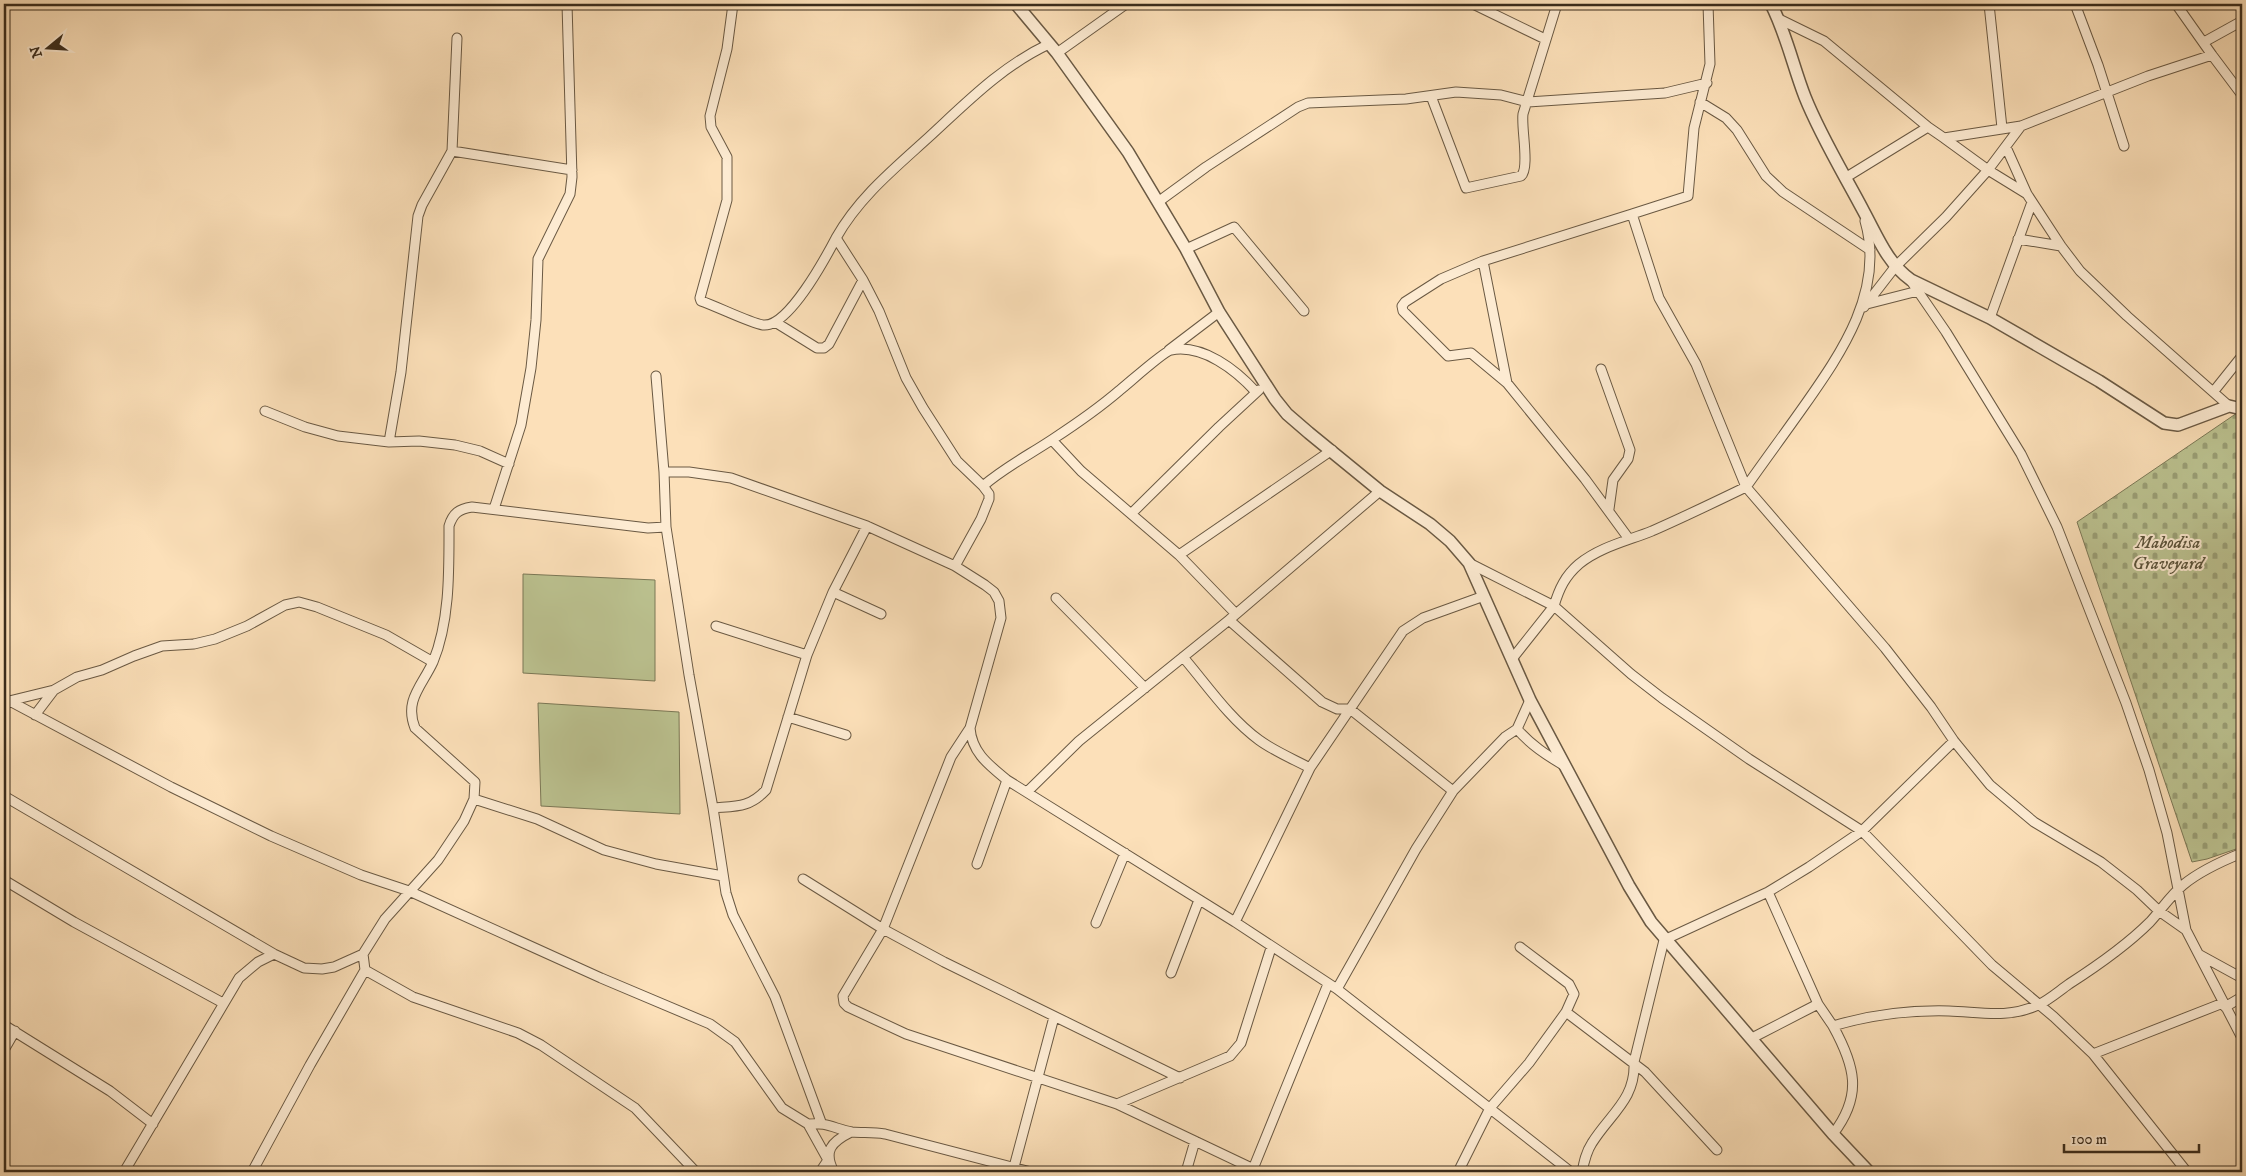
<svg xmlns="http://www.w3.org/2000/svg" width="2246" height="1176" font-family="'IM FELL DW Pica',serif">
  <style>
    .cemetery { fill: url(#cemetery-stones); stroke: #7b7856 }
    .pitch { fill: #bcc391; stroke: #7b7856 }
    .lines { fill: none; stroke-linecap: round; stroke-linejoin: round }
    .minor-casing { stroke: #6a5943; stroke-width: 11 }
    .tertiary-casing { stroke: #6a5943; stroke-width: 14 }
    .minor { stroke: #fdebd2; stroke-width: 9 }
    .tertiary { stroke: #fdebd2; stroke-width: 11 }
    .labels { text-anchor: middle; stroke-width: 4; stroke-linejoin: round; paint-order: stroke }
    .park-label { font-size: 18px; font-style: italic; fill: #5a5239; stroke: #fdebd2 }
  </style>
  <defs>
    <pattern id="cemetery-stones" width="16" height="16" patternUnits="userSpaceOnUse" patternTransform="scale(1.25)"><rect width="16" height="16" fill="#bcc391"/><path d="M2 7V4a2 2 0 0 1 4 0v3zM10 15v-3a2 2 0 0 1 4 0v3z" fill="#9a9f76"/></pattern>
  </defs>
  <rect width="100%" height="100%" fill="#fce0b9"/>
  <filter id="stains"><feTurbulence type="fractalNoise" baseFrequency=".004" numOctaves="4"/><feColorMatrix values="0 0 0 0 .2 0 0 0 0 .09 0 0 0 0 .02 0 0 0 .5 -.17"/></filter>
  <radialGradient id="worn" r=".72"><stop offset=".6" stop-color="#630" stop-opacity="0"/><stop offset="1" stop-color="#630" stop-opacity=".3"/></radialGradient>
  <!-- cemetery -->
  <path class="cemetery" d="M 2237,413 L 2242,418 L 2242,847 L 2207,859 L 2192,862 L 2077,522 Z"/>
  <!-- pitch -->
  <path class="pitch" d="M 523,574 L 655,580 L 655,681 L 523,673 Z
    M 538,703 L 679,712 L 680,814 L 541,806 Z"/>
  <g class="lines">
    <defs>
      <path id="minor" d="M 733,4 L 727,49 L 710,116 L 711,127 L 727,157 L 727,200 L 700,298 L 701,301 C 716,306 750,323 763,325 C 788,328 826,257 836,238
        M 1473,4 L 1545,39
        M 1708,4 L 1710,64 L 1694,128 L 1688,196 L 1632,214 L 1659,298 L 1696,364 L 1746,487
        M 1989,4 L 2002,128
        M 2075,4 L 2098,65 L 2124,146
        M 2176,4 L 2212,55
        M 1779,19 L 1824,41 L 1928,127
        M 457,38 L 452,151 L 572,170
        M 2204,42 L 2242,21
        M 1057,53 L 1126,4
        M 1431,96 L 1466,188 L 1521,176 C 1530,168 1521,128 1523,114 L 1557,4
        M 1700,102 L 1726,118 L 1737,130 L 1766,176 L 1783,192 L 1870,250
        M 2006,147 L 2027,194
        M 1845,178 L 1928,127 L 1944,138
        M 1158,202 L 1206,167 L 1298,107 L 1308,103 L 1406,99 L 1456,92 L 1501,95 L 1528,102 L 1665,93 L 1707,83
        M 2018,239 L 2061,246
        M 1186,249 L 1234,227 L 1304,311
        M 1483,261 L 1441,279 L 1405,302 L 1402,306 L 1403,311 L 1448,356 L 1471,353 L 1507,383
        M 1911,281 L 1946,332 L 2021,454 L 2057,527 L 2126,703 L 2149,770 L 2167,833 L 2186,930 L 2242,1038
        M 1867,304 L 1918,291
        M 1864,307 L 1895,267 L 1946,217 L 1988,170 L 2021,126
        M 1990,318 L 2032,202
        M 775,322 L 817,348 L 824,348 L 829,344 L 863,280
        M 1169,350 L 1219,312
        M 1601,369 L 1630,450 L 1628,459 L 1613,480 L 1609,509
        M 656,376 L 664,472
        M 2214,391 L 2242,356
        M 2229,406 L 2127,316 L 2080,271 L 2061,246 L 2027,194 L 1988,170 L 1944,138 L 2021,126 L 2148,76 L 2212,55 L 2242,95
        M 265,411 L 305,427 L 338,436 L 389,442 L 419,441 L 455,445 L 480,451 L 509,464
        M 1052,440 L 1081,471 L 1179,555 L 1236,614
        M 389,442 L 401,372 L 418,216 L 422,205 L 452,151
        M 983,486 C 1005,467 1029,455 1053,439 C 1076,424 1099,408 1120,390 C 1129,383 1163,352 1171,350 C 1203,344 1236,370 1256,392
        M 1746,487 C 1765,460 1785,433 1804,406 C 1842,352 1885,290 1865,221
        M 494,509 L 521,425 L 531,368 L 536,320 L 538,259 L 570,194 L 572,177 L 567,4
        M 1132,513 L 1219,427 L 1259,390
        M 666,527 L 689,675 L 713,808
        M 1629,539 L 1585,479 L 1507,383 L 1483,261 L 1632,214
        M 1179,555 L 1332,450
        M 1469,563 L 1554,606 C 1559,589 1565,576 1579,564 C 1600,547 1627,541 1652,531 C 1684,517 1715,502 1746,487 L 1885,648 L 1931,707 L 1954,741 L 1990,785 L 2034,822 L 2101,862 L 2137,890 L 2159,911 L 2186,930
        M 955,566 L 981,519 L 989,499 L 989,494 L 983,486 L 957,461 L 923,408 L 906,378 L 879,311 L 863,280 L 836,238 C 859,197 895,168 929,137 C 967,102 1002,66 1049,44
        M 833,592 L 881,614
        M 1056,598 L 1145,688
        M 1229,620 L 1322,702 L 1337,709 L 1350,709 L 1453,791
        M 716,626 L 807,655
        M 1183,657 C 1207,685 1229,718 1259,740 C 1274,751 1293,759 1310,768
        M 1512,659 L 1554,606 L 1631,674 L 1662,698 L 1749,759 L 1862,831 L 1992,965 L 2054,1017 L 2093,1054 L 2187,1172
        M 4,698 L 171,787 L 271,836 L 361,875 L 409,891 L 601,978 L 710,1024 L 735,1042 L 782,1108 L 808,1124 L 828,1160 L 820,1172
        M 4,706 L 9,701 L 54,690
        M 35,715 L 54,690 L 77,677 L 102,670 L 134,656 L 162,646 L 194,644 L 215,639 L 247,626 L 285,605 L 299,602 L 317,607 L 386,635 L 433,662
        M 788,717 L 846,735
        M 970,728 L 951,757 L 883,929 L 843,996 L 844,1003 L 848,1007 L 906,1034 L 1117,1104 L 1260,1172
        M 1517,729 C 1531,745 1546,755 1565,766
        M 1027,792 L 1079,741 L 1229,620 L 1380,491
        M 4,796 L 274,954 L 304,968 L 322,969 L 334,967 L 363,954 L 385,919 L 438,860 L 464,821 L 474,799 L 475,782 L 415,728 C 404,700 422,686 433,662 C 450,621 449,570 449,526 C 453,513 459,509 472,507 L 648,528 L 666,527 L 664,472 L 689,472 L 731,478 L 867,526 L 955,566 L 985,585 L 994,592 L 999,601 L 1001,618 L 970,728 C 972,753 989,765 1007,780 L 1235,922 L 1337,989 L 1571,1172
        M 474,799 L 537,819 L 604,850 L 656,864 L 723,876
        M 977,864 L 1007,780
        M 803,879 L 883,929 L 944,962 L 1180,1078
        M 4,880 L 74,922 L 223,1003
        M 1768,892 L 1818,1004 L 1833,1026
        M 1235,922 L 1310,768 L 1403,631 L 1423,618 L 1484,596
        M 1096,923 L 1125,853
        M 1520,947 L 1569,984 L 1574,994 L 1566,1012
        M 363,954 L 365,970 L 413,997 L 518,1033 L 541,1045 L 635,1108 L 696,1172
        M 2200,955 L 2242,978
        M 1171,973 L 1199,900
        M 1337,989 L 1416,849 L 1453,791 L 1505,737 L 1517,729 L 1530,700
        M 2225,1007 L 2242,997
        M 4,1025 L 110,1091 L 153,1124
        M 1752,1038 L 1818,1004
        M 4,1050 L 15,1031
        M 2093,1054 L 2223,1003
        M 1117,1104 L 1230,1056 L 1241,1043 L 1271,948
        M 821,1122 L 775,997 L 733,915 L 726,893 L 713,808 C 736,806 749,808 766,790 L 807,655 L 833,592 L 867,526
        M 808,1124 C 827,1122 835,1129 852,1132 C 863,1133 873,1132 885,1134 L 1031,1172
        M 1833,1134 C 1863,1095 1855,1066 1833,1026 C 1870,1015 1909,1010 1949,1011 C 1980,1012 2008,1019 2038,1005 C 2049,1000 2059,991 2069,984 C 2097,966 2126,946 2150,922 C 2161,910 2170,896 2183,885 C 2200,871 2222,861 2242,853
        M 1014,1167 L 1054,1017
        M 1253,1169 L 1328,984
        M 124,1172 L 239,978 L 258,962 L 274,954
        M 252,1172 L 310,1065 L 365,970
        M 834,1172 C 823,1151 831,1142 851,1132
        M 1186,1172 L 1195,1141
        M 1458,1172 L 1490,1108 L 1529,1063 L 1566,1012 L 1645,1072 L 1717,1150
        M 1582,1172 C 1584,1162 1586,1152 1592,1143 C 1610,1114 1636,1099 1634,1062 L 1664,940 L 1768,892 L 1809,867 L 1862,831 L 1954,741"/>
      <path id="tertiary" d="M 1016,4 L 1057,53 L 1128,152 L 1186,249 L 1219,312 L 1275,399 L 1287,414 L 1309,433 L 1380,491 L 1430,524 L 1450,541 L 1469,563 L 1530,700 L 1629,886 L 1651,922 L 1833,1134 L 1869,1172
        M 1771,4 C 1786,33 1793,66 1805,97 C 1821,137 1844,174 1864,212 C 1877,236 1888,264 1911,280 L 1990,318 L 2099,381 L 2164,423 L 2178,425 L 2229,406 L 2242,409"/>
    </defs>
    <!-- minor casing -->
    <use href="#minor" class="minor-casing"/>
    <!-- tertiary casing -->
    <use href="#tertiary" class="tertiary-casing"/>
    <!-- minor -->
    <use href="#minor" class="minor"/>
    <!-- tertiary -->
    <use href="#tertiary" class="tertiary"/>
  </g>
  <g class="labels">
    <!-- park labels -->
    <g class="park-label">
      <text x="2168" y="548">Mabodisa<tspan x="2168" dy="21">Graveyard</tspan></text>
    </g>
  </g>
  <!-- margin -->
  <rect width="2246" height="1176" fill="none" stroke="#fce0b9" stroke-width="20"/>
  <rect x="5" y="5" width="2236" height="1166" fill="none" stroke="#3a2c1c" stroke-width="2.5"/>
  <rect x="10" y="10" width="2226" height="1156" fill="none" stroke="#3a2c1c"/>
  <!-- north arrow -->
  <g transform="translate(48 48) rotate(252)" stroke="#fdebd2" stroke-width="4" paint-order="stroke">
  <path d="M0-4L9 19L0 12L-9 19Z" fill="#3a2c1c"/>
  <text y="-8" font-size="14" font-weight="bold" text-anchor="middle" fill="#3a2c1c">N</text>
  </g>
  <!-- scale -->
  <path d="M2064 1144v8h135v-8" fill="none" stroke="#3a2c1c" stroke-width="2.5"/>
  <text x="2071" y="1144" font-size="15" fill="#3a2c1c" stroke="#fdebd2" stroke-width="4" paint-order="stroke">100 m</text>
  <rect width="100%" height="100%" filter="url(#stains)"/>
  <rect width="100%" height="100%" fill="url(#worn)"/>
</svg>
